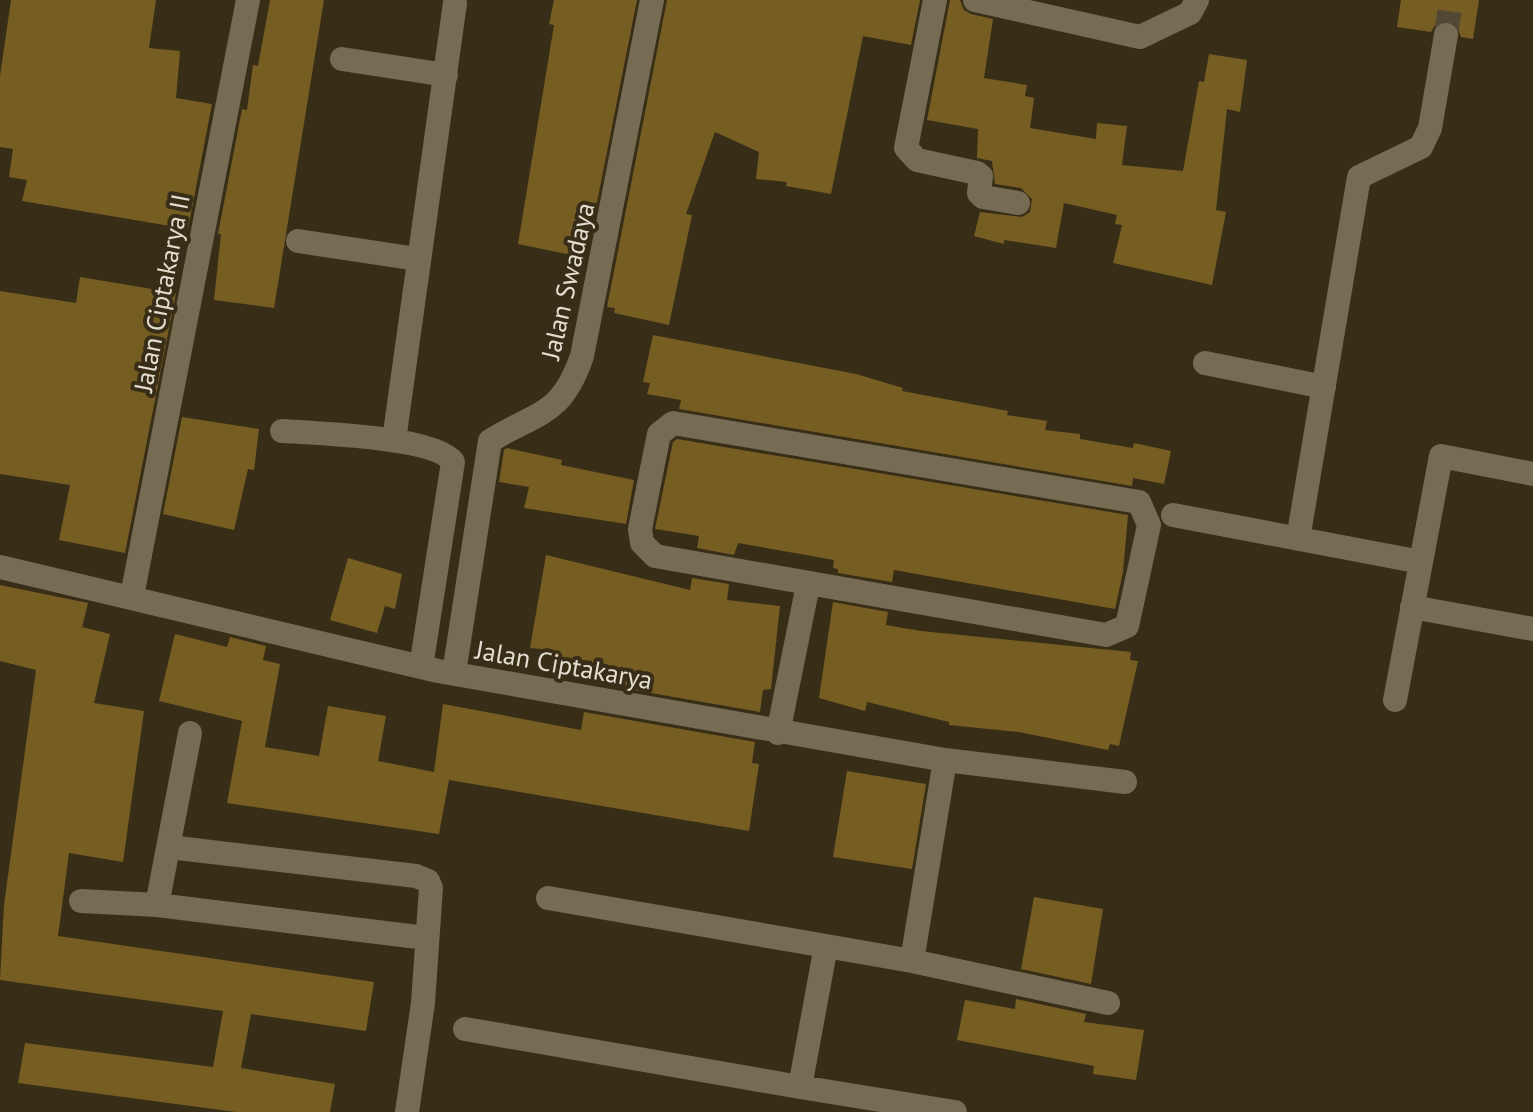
<svg xmlns="http://www.w3.org/2000/svg" width="1533" height="1112" font-family="'PT Sans',sans-serif">
  <style>
    .building { fill: #765d22 }
    .lines { fill: none; stroke-linecap: round; stroke-linejoin: round }
    .minor-tunnel { stroke: #524834; stroke-width: 24; stroke-dasharray: 24 12; stroke-linecap: butt }
    .minor { stroke: #766b53; stroke-width: 24 }
    .labels { text-anchor: middle; stroke-width: 8; stroke-linejoin: round; paint-order: stroke }
    .street-label { font-size: 26px; fill: #e4ded1; stroke: #382e18 }
  </style>
  <rect width="100%" height="100%" fill="#382e18"/>
  <!-- building -->
  <path class="building" d="M 11,0 L 156,0 L 149,48 L 180,51 L 176,98 L 212,104 L 188,229 L 22,201 L 27,180 L 9,177 L 13,149 L 0,147 L 0,76 Z
    M 270,0 L 324,0 L 274,308 L 214,300 L 221,234 L 218,234 L 242,109 L 247,110 L 253,65 L 258,66 Z
    M 554,0 L 637,0 L 586,258 L 518,244 L 554,25 L 549,24 Z
    M 667,0 L 920,0 L 911,45 L 863,36 L 831,194 L 786,186 L 787,182 L 756,179 L 759,152 L 715,132 L 686,214 L 692,215 L 669,325 L 614,313 L 615,308 L 607,307 Z
    M 950,0 L 960,0 L 964,10 L 971,14 L 993,19 L 984,78 L 1027,85 L 1025,96 L 1034,98 L 1030,128 L 1096,139 L 1097,123 L 1127,126 L 1122,165 L 1183,171 L 1199,81 L 1204,82 L 1209,54 L 1247,60 L 1240,112 L 1227,109 L 1216,210 L 1226,212 L 1212,285 L 1113,263 L 1122,225 L 1115,224 L 1117,215 L 1064,203 L 1056,248 L 1004,240 L 1004,244 L 974,236 L 980,212 L 1022,217 L 1030,212 L 1032,199 L 1021,188 L 995,184 L 992,161 L 977,158 L 978,129 L 927,120 Z
    M 1401,0 L 1479,0 L 1473,39 L 1461,37 L 1456,24 L 1448,20 L 1435,25 L 1431,32 L 1397,27 Z
    M 80,277 L 176,293 L 125,553 L 59,540 L 70,485 L 0,474 L 0,291 L 76,303 Z
    M 653,335 L 856,374 L 903,388 L 902,391 L 1008,411 L 1007,415 L 1047,421 L 1045,430 L 1080,434 L 1080,439 L 1133,448 L 1134,443 L 1171,451 L 1164,484 L 1133,478 L 1132,486 L 679,409 L 681,400 L 647,394 L 650,383 L 643,382 Z
    M 182,417 L 259,429 L 254,470 L 248,469 L 234,530 L 163,514 Z
    M 677,439 L 1128,515 L 1123,572 L 1115,609 L 894,570 L 892,582 L 838,573 L 838,569 L 833,568 L 834,560 L 738,543 L 734,555 L 697,548 L 699,536 L 655,529 L 673,442 Z
    M 507,448 L 562,460 L 561,465 L 634,480 L 626,524 L 524,508 L 529,487 L 499,482 L 504,450 Z
    M 546,555 L 690,590 L 692,578 L 729,584 L 727,600 L 780,606 L 771,689 L 763,690 L 760,712 L 588,682 L 592,661 L 550,656 L 551,650 L 530,648 Z
    M 348,558 L 402,574 L 395,609 L 385,606 L 377,633 L 330,620 Z
    M 0,585 L 88,603 L 82,627 L 110,634 L 94,703 L 144,711 L 123,862 L 69,853 L 58,936 L 374,982 L 366,1031 L 251,1014 L 241,1068 L 335,1084 L 330,1112 L 236,1112 L 18,1083 L 25,1043 L 213,1067 L 223,1011 L 0,980 L 4,905 L 36,670 L 0,661 Z
    M 833,602 L 888,612 L 886,625 L 921,631 L 1131,652 L 1130,660 L 1138,661 L 1119,746 L 1110,744 L 1108,750 L 1019,732 L 949,725 L 949,722 L 867,702 L 865,711 L 819,698 Z
    M 175,634 L 227,647 L 230,637 L 266,646 L 263,660 L 280,664 L 265,747 L 319,756 L 328,706 L 386,716 L 378,761 L 434,772 L 443,704 L 581,730 L 584,712 L 755,742 L 752,763 L 759,764 L 749,831 L 449,780 L 439,834 L 227,803 L 242,721 L 159,701 Z
    M 847,771 L 926,784 L 912,869 L 833,857 Z
    M 1034,897 L 1103,909 L 1091,984 L 1021,969 Z
    M 1016,999 L 1086,1014 L 1084,1022 L 1144,1030 L 1136,1080 L 1093,1074 L 1094,1066 L 957,1040 L 965,1000 L 1015,1009 Z"/>
  <g class="lines">
    <!-- minor-tunnel -->
    <path class="minor-tunnel" d="M 1446,35 L 1451,0"/>
    <!-- minor -->
    <path class="minor" d="M 935,0 L 906,148 L 917,160 L 977,173 L 981,176 L 979,193 L 983,197 L 1018,203
      M 975,0 L 1140,37 L 1190,13 L 1197,0
      M 342,59 L 446,75
      M 298,241 L 417,259
      M 1205,363 L 1324,387
      M 673,423 L 1139,502 L 1149,525 L 1127,626 L 1106,635 L 655,556 L 642,543 L 640,529 L 659,434 Z
      M 282,431 C 315,433 436,437 453,462 L 421,667
      M 394,440 L 455,3
      M 1173,515 L 1421,562
      M 1298,539 L 1359,177 L 1421,147 L 1430,128 L 1446,35
      M 0,567 L 438,671 L 945,760 L 1125,782
      M 132,596 L 248,0
      M 1412,607 L 1533,629
      M 454,673 L 490,441 C 538,411 561,417 582,356 L 652,0
      M 1395,700 L 1441,456 L 1533,474
      M 190,733 L 157,905 L 426,938
      M 778,733 L 808,585
      M 945,760 L 912,961 L 1108,1003
      M 169,847 L 416,876 L 428,881 L 431,888 L 423,1003 L 407,1112
      M 548,898 L 826,946
      M 81,901 L 157,905
      M 912,961 L 826,946 L 800,1087 L 955,1112
      M 465,1029 L 800,1087"/>
  </g>
  <g class="labels">
    <!-- street labels -->
    <g class="street-label">
      <text transform="translate(568 281) rotate(-77)" y="9">Jalan Swadaya</text>
      <text transform="translate(162 293) rotate(-79)" y="9">Jalan Ciptakarya II</text>
      <text transform="translate(564 665) rotate(10)" y="9">Jalan Ciptakarya</text>
    </g>
  </g>
</svg>
